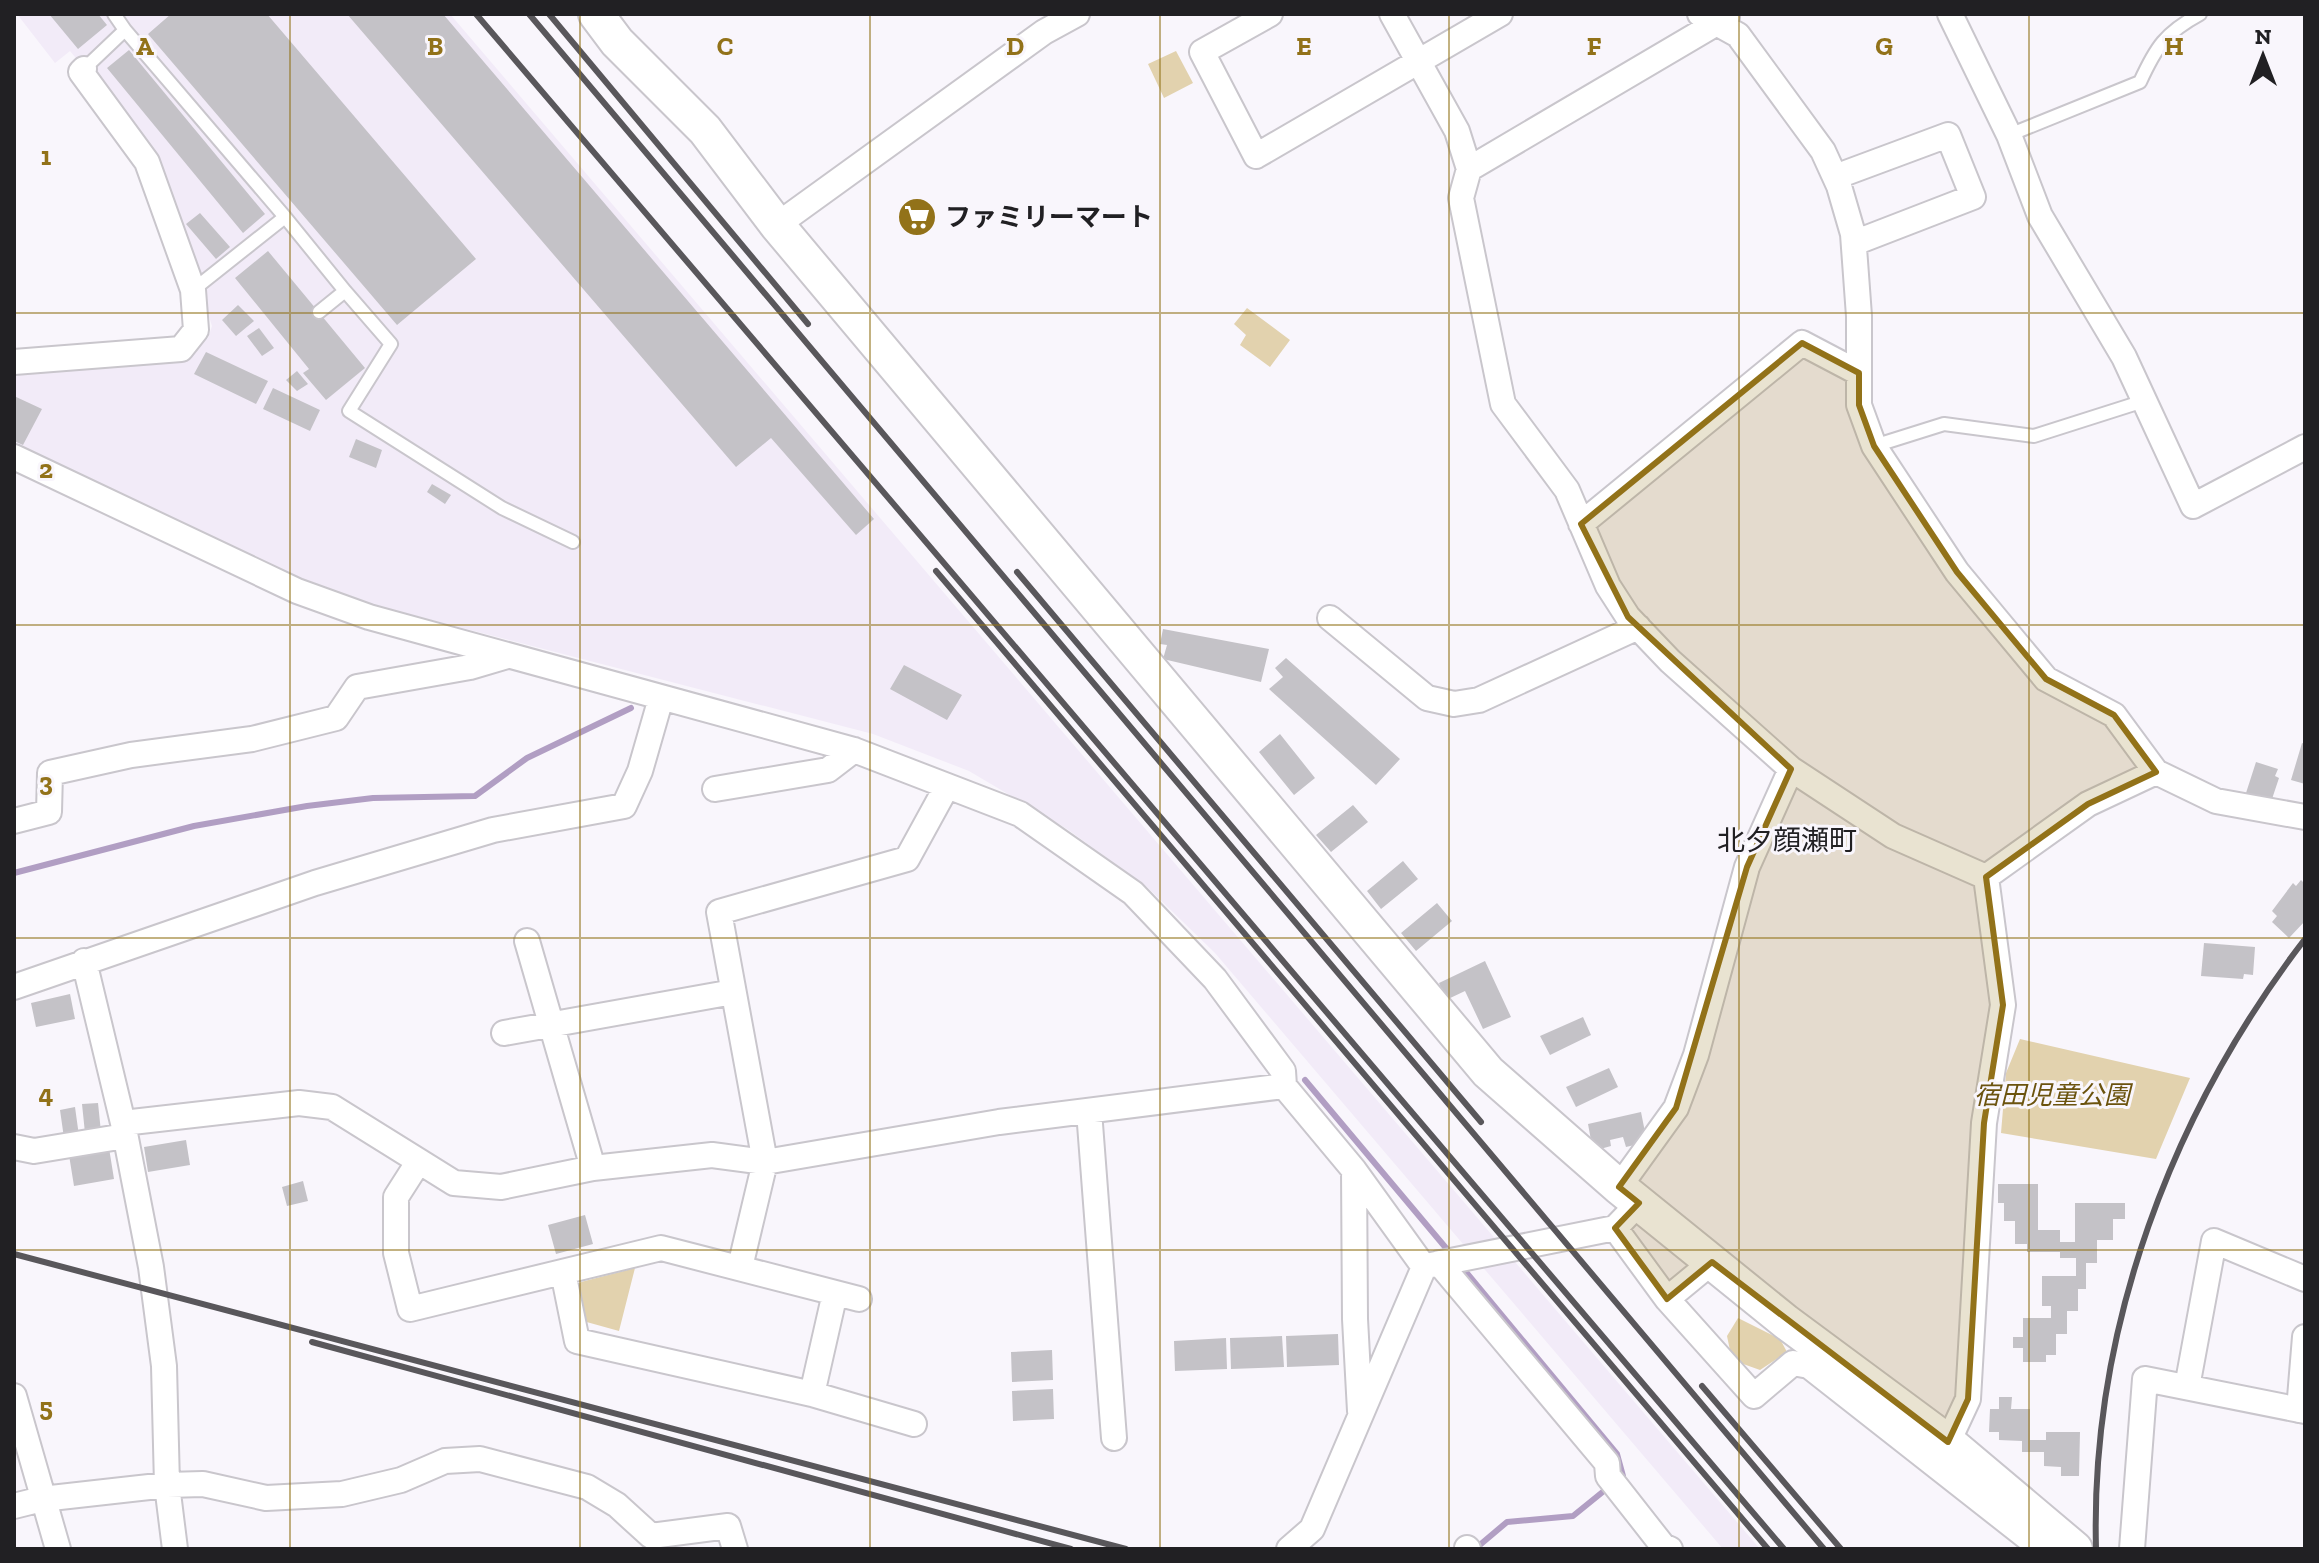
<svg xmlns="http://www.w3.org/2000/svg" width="2319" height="1563" font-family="'Zilla Slab','Noto Sans JP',serif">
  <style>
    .built { fill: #f2ebf8 }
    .green { fill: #e2d2ae }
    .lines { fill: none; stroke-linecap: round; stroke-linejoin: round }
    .stream { stroke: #b19ec3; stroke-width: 6 }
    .building { fill: #c4c2c7 }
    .lane-casing { stroke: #c9c6cc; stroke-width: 16 }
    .street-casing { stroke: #c9c6cc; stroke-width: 28 }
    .secondary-casing { stroke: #c9c6cc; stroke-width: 38 }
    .lane { stroke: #fff; stroke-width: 12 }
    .street { stroke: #fff; stroke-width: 24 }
    .secondary { stroke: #fff; stroke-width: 34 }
    .rail { stroke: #59575b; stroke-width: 6 }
    .marked { fill: #927219; fill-opacity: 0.2; stroke: #927219; stroke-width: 6; stroke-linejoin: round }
    .grid { fill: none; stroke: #927219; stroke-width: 2; stroke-opacity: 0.55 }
    .labels { text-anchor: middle; stroke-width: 6; stroke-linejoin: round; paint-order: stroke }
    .poi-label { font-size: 26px; font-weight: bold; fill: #212023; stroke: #f9f6fc; text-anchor: start }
    .park-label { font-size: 26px; font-style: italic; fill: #6b530e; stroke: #f9f6fc }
    .neighbourhood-label { font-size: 28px; fill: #212023; stroke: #f9f6fc }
    .grid-label { font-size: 26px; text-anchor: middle; font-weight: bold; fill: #927219; stroke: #f9f6fc; stroke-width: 6; stroke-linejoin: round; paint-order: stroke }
  </style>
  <rect width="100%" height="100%" fill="#f9f6fc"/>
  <!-- built -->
  <path class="built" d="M 17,14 L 450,14 L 1760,1549 L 1723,1549 L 1215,953 L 1147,887 L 1067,829 L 969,771 L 873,734 L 342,597 L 14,446 L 14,370 L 192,354 L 208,338 L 212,326 L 197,279 L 145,142 L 70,51 L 55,63 Z"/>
  <!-- green -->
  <path class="green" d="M 1176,51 L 1193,83 L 1164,98 L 1148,64 Z
    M 1247,308 L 1290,340 L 1270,367 L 1240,345 L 1246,335 L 1234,324 Z
    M 2020,1039 L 2190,1078 L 2156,1159 L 2001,1133 L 2006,1073 Z
    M 635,1268 L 619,1331 L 583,1321 L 577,1287 L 581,1282 Z
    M 1738,1318 L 1780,1339 L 1787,1352 L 1760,1370 L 1732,1360 L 1727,1336 Z"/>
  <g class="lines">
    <!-- stream -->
    <path class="stream" d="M 14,873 L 194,826 L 307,806 L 373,798 L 475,796 L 527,758 L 631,708
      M 1305,1080 L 1451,1254
      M 1461,1266 L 1617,1454 L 1623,1476 L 1619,1479
      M 1475,1549 L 1507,1522 L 1573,1516 L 1610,1486"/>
  </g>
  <!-- building -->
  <path class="building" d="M 49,14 L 98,14 L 107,25 L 78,49 Z
    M 171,14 L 267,14 L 476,259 L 397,325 L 148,34 Z
    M 347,14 L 443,14 L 874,519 L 856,535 L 771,438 L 736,467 Z
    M 129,50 L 265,214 L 243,233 L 107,68 Z
    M 200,213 L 230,247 L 216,259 L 186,224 Z
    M 268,251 L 365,368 L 326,400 L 303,373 L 309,369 L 235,278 Z
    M 238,305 L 254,321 L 236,336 L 222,320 Z
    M 259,328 L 274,348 L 262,356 L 247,336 Z
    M 206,352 L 268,381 L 256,404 L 194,374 Z
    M 297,371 L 308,384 L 297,391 L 286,380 Z
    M 273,388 L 320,410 L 310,431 L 263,409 Z
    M 14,396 L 42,409 L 23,445 L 14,441 Z
    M 356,439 L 382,450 L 376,468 L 349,457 Z
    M 432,484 L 451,495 L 445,504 L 427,492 Z
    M 1163,629 L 1269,649 L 1261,682 L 1163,659 L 1167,645 L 1160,644 Z
    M 1286,658 L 1400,759 L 1376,785 L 1269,689 L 1283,677 L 1275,668 Z
    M 904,665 L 962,695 L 947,720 L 890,689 Z
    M 1280,734 L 1315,778 L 1294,795 L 1259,752 Z
    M 2302,743 L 2305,744 L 2305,784 L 2291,780 Z
    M 2256,762 L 2278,769 L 2275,776 L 2279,778 L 2271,802 L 2246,793 Z
    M 1353,805 L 1368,822 L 1331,852 L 1316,835 Z
    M 1403,861 L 1418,879 L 1381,909 L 1367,891 Z
    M 2301,880 L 2305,884 L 2305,921 L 2289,938 L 2272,922 L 2277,916 L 2272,911 L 2293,883 L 2296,886 Z
    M 1437,903 L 1452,921 L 1416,951 L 1401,933 Z
    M 2204,943 L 2255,947 L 2253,975 L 2244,974 L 2243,979 L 2201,976 Z
    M 1485,961 L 1511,1017 L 1483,1029 L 1465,991 L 1446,1000 L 1439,983 Z
    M 70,994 L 75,1019 L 36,1027 L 31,1003 Z
    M 1583,1017 L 1591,1035 L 1550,1055 L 1540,1036 Z
    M 1609,1068 L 1618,1087 L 1576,1107 L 1566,1087 Z
    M 98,1103 L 101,1132 L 85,1133 L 82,1104 Z
    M 75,1107 L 79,1136 L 64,1138 L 60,1110 Z
    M 1641,1112 L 1647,1142 L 1626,1147 L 1623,1137 L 1610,1140 L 1611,1146 L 1593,1151 L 1588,1124 Z
    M 186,1140 L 190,1165 L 148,1172 L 144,1147 Z
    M 109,1148 L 114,1179 L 74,1186 L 69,1155 Z
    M 303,1181 L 308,1201 L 287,1206 L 282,1187 Z
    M 1998,1184 L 2038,1184 L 2038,1230 L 2060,1230 L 2060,1242 L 2075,1242 L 2075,1203 L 2125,1203 L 2125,1219 L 2113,1219 L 2113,1240 L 2097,1240 L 2097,1263 L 2086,1263 L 2086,1289 L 2078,1289 L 2078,1311 L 2067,1311 L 2067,1334 L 2056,1334 L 2056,1355 L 2046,1355 L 2046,1362 L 2023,1362 L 2023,1348 L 2013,1348 L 2013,1337 L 2023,1337 L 2023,1318 L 2051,1318 L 2051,1306 L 2042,1306 L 2042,1276 L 2076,1276 L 2076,1258 L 2060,1258 L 2060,1252 L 2027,1252 L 2027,1244 L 2015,1244 L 2015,1221 L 2004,1221 L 2004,1203 L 1998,1203 Z
    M 585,1215 L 593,1244 L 556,1254 L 548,1225 Z
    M 1338,1334 L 1339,1365 L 1287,1367 L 1286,1336 Z
    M 1282,1336 L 1284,1367 L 1231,1369 L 1230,1338 Z
    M 1226,1338 L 1227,1369 L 1175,1371 L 1174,1341 Z
    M 1052,1350 L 1053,1380 L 1012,1382 L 1011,1352 Z
    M 1053,1389 L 1054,1419 L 1013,1421 L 1012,1391 Z
    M 1999,1397 L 2012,1397 L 2011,1409 L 2030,1409 L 2030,1440 L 2046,1440 L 2046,1432 L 2080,1432 L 2079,1476 L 2061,1476 L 2061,1467 L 2044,1466 L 2044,1452 L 2022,1452 L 2022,1441 L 1999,1440 L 1999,1432 L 1989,1432 L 1990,1409 L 1999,1409 Z"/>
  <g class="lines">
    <defs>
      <path id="lane" d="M 125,30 L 285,217 L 193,290
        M 84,69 L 125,30 L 114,14
        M 2009,135 L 2140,82 C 2156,47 2165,33 2200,14
        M 285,217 L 345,291 L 319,312
        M 345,291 L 391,344 L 349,411 L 502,508 L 573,542
        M 1874,446 L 1944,424 L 2034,436 L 2147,400"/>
      <path id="street" d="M 1270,14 L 1202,52 L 1256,156 L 1500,14
        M 1392,14 L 1457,131 L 1469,169 L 1461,198 L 1503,404 L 1567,490 L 1608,586 L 1628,617 L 1670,661 L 1791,769 L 1893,836 L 1986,877
        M 1700,14 L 1738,35 L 1823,151 L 1839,186 L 1853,234 L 1859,316 L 1859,405 L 1874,446 L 1957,572 L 2046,679 L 2114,715 L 2156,772 L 2216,801 L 2305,817
        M 1950,14 L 2009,135 L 2040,216 L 2124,357 L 2193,506 L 2305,447
        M 1469,169 L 1727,17
        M 1835,177 L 1948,135 L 1973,197 L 1854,243
        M 777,225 L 1044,32 L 1077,14
        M 14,362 L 181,349 L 196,330 L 193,290 L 147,162 L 81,72 L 84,69
        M 14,457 L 297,591 L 369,617 L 854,750 L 1020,814 L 1133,893 L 1215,979 L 1283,1071 L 1284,1086 L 1354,1170 L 1424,1267
        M 1581,524 L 1802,343 L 1859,373
        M 1330,618 L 1427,698 L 1454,704 L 1479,700 L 1638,627
        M 715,789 L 828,770 L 854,750
        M 14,821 L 49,812 L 50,773 L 131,755 L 252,739 L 336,718 L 357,687 L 470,667 L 507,656
        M 1986,877 L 2088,804 L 2156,772
        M 527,941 L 593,1168
        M 84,961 L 123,1123 L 151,1267 L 164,1366 L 167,1485 L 175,1549
        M 14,987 L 315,883 L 493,830 L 624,806 L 640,771 L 661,698
        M 504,1033 L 733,992
        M 1089,1111 L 1114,1438
        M 123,1123 L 299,1103 L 332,1107 L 454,1183 L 501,1187 L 593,1168 L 712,1155 L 765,1162 L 999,1122 L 1284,1086
        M 14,1147 L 34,1151 L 125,1136
        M 419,1161 L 396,1197 L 396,1253 L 410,1309 L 661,1248 L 859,1299
        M 1354,1170 L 1355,1319 L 1360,1411
        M 1619,1187 L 1676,1108 L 1696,1055 L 1747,867 L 1791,769
        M 1615,1228 L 1667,1299
        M 1712,1262 L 1667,1299 L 1754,1396 L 1793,1363 L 1809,1366 L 2042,1549
        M 1439,1263 L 1607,1463 L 1608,1476 L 1663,1546 L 1670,1549
        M 1426,1266 L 1615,1228 L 1639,1203
        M 740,1267 L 765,1162 L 719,912 L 907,859 L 947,786
        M 563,1272 L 577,1341 L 812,1394 L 914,1424
        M 2187,1387 L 2214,1241 L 2305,1279
        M 812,1394 L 835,1293
        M 14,1396 L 58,1549
        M 2299,1410 L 2305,1337
        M 1948,1442 L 1968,1399 L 1984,1123 L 2003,1005 L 1986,877
        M 14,1506 L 42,1499 L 167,1485 L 203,1484 L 266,1498 L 342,1494 L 401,1480 L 445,1461 L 480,1459 L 587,1487 L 617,1505 L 651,1536 L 728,1526 L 735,1549
        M 1467,1548 L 1468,1549
        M 1289,1549 L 1312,1529 L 1424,1267
        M 2132,1549 L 2145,1379 L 2305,1411"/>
      <path id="secondary" d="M 596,14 L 617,42 L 705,130 L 777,225 L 1488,1072 L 1619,1187 L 1786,1322 L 1948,1442 L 2075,1549"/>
    </defs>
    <!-- lane casing -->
    <use href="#lane" class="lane-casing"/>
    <!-- street casing -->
    <use href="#street" class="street-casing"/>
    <!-- secondary casing -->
    <use href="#secondary" class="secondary-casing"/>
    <!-- lane -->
    <use href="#lane" class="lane"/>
    <!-- street -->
    <use href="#street" class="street"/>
    <!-- secondary -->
    <use href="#secondary" class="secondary"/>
    <!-- rail -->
    <path class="rail" d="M 476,14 L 1784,1549
      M 529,14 L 1824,1549
      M 549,14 L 808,324
      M 936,571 L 1768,1549
      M 1017,572 L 1481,1122
      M 14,1254 L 1126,1549
      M 312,1342 L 1071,1549
      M 1702,1386 L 1841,1549
      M 2096,1549 C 2090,1329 2172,1112 2305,939"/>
  </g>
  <!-- marked area -->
  <path class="marked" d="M 1802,343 L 1859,373 L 1859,405 L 1874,446 L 1957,572 L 2046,679 L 2114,715 L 2156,772 L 2088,804 L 1986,877 L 2003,1005 L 1984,1123 L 1968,1399 L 1948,1442 L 1712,1262 L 1667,1299 L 1615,1228 L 1639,1203 L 1619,1187 L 1676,1108 L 1747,867 L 1791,769 L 1628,617 L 1581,524 Z"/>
  <!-- grid -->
  <path class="grid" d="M 290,14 L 290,1549M 580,14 L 580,1549M 870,14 L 870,1549M 1160,14 L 1160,1549M 1449,14 L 1449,1549M 1739,14 L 1739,1549M 2029,14 L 2029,1549M 14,313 L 2305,313M 14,625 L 2305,625M 14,938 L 2305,938M 14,1250 L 2305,1250"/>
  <!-- icons -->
  <defs>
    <symbol id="supermarket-disc" viewBox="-11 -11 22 22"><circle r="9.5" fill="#927219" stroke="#f9f6fc"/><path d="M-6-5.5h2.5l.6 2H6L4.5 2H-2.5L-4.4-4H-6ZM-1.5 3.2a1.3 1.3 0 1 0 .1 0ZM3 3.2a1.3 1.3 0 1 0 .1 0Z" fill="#fff"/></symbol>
  </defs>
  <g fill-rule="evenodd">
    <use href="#supermarket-disc" x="895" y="195" width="44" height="44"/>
  </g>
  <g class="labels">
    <!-- poi labels -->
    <g class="poi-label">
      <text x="945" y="226">ファミリーマート</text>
    </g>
    <!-- park labels -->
    <g class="park-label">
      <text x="2052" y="1104">宿田児童公園</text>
    </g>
    <!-- neighbourhood labels -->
    <g class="neighbourhood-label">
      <text x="1787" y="850">北夕顔瀬町</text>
    </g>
  </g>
  <g class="grid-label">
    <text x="145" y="55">A</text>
    <text x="435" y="55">B</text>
    <text x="725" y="55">C</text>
    <text x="1015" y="55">D</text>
    <text x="1304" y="55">E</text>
    <text x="1594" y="55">F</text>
    <text x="1884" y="55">G</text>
    <text x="2174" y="55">H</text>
    <text x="46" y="165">1</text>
    <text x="46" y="478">2</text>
    <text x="46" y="791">3</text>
    <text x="46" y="1103">4</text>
    <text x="46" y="1416">5</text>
  </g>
  <!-- border -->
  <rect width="2319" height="1563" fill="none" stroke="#212023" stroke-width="32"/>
  <!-- north arrow -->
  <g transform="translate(2263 56)" stroke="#f9f6fc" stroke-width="6" paint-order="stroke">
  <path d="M0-6L14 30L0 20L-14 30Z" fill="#212023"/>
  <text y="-12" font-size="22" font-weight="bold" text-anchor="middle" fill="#212023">N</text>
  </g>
</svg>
